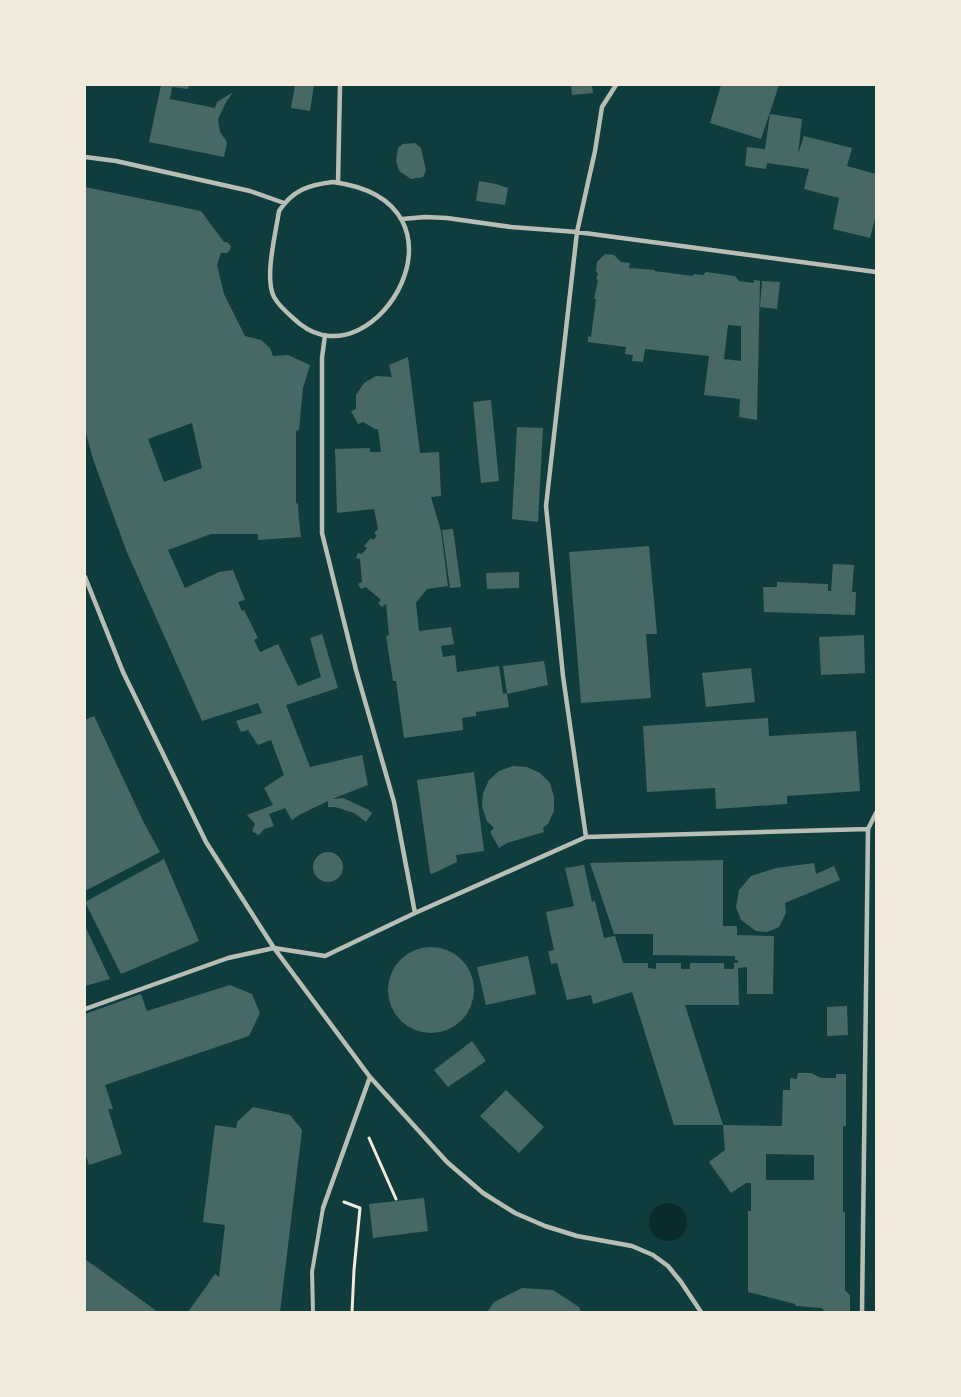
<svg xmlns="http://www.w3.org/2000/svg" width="961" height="1397" font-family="Spectral,serif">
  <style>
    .water { fill: #0a2a2b }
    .building { fill: #486865; fill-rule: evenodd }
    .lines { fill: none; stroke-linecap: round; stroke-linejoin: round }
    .path { stroke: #f1e9da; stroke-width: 3 }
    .service { stroke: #b8beb3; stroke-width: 4 }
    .pedestrian { stroke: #b8beb3; stroke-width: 4.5 }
  </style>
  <rect width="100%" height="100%" fill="#0f3d3e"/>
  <!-- water -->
  <path class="water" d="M649 1222a19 19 0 1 1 38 0a19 19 0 1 1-38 0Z"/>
  <!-- building -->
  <path class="building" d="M 161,85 L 189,85 L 188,89 L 172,87 L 170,99 L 215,108 L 217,102 L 233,92 L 225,104 L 218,119 L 220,132 L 227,142 L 224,157 L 149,142 Z
    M 295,85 L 314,85 L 310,111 L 291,108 Z
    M 571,85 L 592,85 L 593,93 L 572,95 Z
    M 721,85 L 779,85 L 761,139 L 710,123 Z
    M 770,114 L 802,119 L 798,154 L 804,136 L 852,148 L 847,166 L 876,174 L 876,215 L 870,238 L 833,229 L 839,198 L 804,189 L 809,169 L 767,163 L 766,169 L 745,166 L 747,147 L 765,149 Z
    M 415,143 L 421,148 L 426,170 L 423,177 L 411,179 L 399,171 L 396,161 L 398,148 L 403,144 Z
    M 479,181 L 496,184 L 508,188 L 505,205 L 476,201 Z
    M 85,187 L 201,211 L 224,242 L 227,242 L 231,246 L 230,250 L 227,253 L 221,253 L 217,265 L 224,294 L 245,336 L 261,340 L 270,348 L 273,356 L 288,355 L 310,365 L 303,388 L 299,430 L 296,431 L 296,503 L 298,504 L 299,520 L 301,537 L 258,540 L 258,534 L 211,534 L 168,550 L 185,588 L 219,572 L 233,570 L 245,600 L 238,602 L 242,611 L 244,610 L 258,638 L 254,640 L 260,652 L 278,644 L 298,686 L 321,677 L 310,638 L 322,634 L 338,688 L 286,705 L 310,767 L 362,755 L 368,785 L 332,799 L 343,798 L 367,809 L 372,813 L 366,822 L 354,813 L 335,807 L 328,807 L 328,801 L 299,815 L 292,820 L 285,808 L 269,814 L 274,826 L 264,829 L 260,834 L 258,835 L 252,831 L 255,824 L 247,815 L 273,805 L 264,788 L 284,775 L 271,740 L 258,745 L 248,730 L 241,732 L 236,721 L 262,713 L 258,703 L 202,721 L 126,550 L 93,459 L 85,430 ZM 192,423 L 202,468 L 164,482 L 148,439 Z
    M 605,254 L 614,255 L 621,262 L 630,263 L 629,268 L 655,270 L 654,271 L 693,276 L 693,274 L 703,275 L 706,272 L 735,276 L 739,281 L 754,283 L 754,280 L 760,281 L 757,420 L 739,417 L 740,399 L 704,395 L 709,356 L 645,349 L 643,362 L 632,361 L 633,355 L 625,354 L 626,347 L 588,342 L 588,336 L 591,337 L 596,299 L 594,299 L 598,280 L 596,279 L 598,274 L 596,271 L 597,262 ZM 728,325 L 741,326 L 741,361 L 724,359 Z
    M 762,281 L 780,282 L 777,309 L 760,307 Z
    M 408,357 L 420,453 L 439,452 L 441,496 L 431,497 L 441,531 L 448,586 L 427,589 L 416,603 L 419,631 L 451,627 L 454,644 L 441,646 L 443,657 L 455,655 L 457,672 L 499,666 L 503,693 L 507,694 L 509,707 L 476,712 L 476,716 L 462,718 L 463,730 L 404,738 L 396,681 L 393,681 L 386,636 L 389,635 L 386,604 L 382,607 L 378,603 L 381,600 L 366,587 L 361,589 L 358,584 L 362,582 L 360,559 L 356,558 L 358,553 L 362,554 L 367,548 L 364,546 L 371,538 L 373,540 L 377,536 L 374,533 L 378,529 L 374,509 L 337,513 L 335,449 L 370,448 L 370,452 L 381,452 L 378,429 L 375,429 L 363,422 L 358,424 L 351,411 L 356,409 L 356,395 L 364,383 L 376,376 L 392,377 L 389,365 Z
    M 491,400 L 499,481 L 481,483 L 473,402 Z
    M 517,427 L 543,428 L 538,522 L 512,519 Z
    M 453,529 L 461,587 L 450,588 L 442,530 Z
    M 649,546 L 657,634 L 646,634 L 651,698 L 581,703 L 569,552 Z
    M 833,564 L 854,565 L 852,592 L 856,592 L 855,615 L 764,612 L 763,587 L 777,587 L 777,582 L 828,584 L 828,591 L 831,591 Z
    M 519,572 L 519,588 L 487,589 L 486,573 Z
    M 864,635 L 865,673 L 821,675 L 819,637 Z
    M 544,661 L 548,685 L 507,694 L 503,666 Z
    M 751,668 L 755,702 L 706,707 L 702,673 Z
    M 94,716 L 144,823 L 160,852 L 85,891 L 85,720 Z
    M 768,718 L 769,736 L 856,731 L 860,791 L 787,796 L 787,804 L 716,809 L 715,788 L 647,792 L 643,726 Z
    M 513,766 L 527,767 L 540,773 L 550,783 L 554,797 L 554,811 L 548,824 L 543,828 L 544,832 L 507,843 L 499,848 L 490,832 L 494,828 L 487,821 L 482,807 L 483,793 L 489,780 L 499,771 Z
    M 474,772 L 484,851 L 456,855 L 457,862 L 432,874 L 430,873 L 417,780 Z
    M313 867a15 15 0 1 1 30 0a15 15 0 1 1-30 0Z
    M 164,859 L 199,941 L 121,974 L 85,902 Z
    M 723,860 L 723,926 L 737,926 L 737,935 L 774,936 L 773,994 L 747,994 L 747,967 L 738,968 L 739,1005 L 685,1005 L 723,1125 L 674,1125 L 632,992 L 593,1004 L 591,995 L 567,1000 L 557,963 L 551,964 L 548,951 L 554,950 L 546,912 L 574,906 L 565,868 L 584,865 L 592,902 L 595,901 L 604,938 L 615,936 L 623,963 L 648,963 L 648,968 L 656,969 L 656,963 L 681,963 L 681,969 L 690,969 L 690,963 L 724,963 L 724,969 L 734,969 L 734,963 L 738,963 L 738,960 L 735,960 L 735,956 L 653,955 L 653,934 L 614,934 L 590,863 Z
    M 814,863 L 816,874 L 834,866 L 840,880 L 785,903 L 786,913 L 779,927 L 767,932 L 756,931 L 741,920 L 736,907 L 739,890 L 751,876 L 776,868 Z
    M 85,926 L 110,979 L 85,986 Z
    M388 990a43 43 0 1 1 86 0a43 43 0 1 1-86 0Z
    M 528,956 L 536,994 L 486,1005 L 477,967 Z
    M 230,985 L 252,994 L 260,1013 L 249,1036 L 105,1085 L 113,1109 L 108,1109 L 122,1154 L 89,1165 L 85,1153 L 85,1014 L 141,994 L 147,1011 Z
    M 847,1006 L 848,1035 L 827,1036 L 827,1007 Z
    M 472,1041 L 486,1061 L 448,1087 L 434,1070 Z
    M 798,1073 L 811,1073 L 821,1078 L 836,1078 L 836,1074 L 846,1074 L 846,1126 L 843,1126 L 843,1212 L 845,1212 L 845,1290 L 850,1295 L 850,1312 L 825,1312 L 822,1308 L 796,1306 L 795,1304 L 748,1292 L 748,1211 L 751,1211 L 751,1183 L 746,1183 L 731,1193 L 709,1162 L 725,1150 L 723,1125 L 782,1126 L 783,1090 L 790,1090 L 790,1078 L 797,1079 ZM 766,1154 L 814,1155 L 814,1180 L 766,1180 Z
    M 506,1090 L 544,1127 L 519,1153 L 480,1116 Z
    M 253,1107 L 290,1115 L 302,1130 L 280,1312 L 188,1312 L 215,1274 L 219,1277 L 225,1225 L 203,1222 L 215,1125 L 236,1128 L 237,1122 Z
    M 424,1198 L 428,1231 L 373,1238 L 369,1204 Z
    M 85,1259 L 158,1312 L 85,1312 Z
    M 522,1288 L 553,1290 L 579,1307 L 581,1312 L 487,1312 L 494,1302 Z"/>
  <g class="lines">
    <!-- path -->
    <path class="path" d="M 369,1138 L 396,1199
      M 344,1202 L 360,1208 L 354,1270 L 352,1312"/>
    <!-- service -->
    <path class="service" d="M 313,1312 L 312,1272 L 323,1208"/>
    <!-- pedestrian -->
    <path class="pedestrian" d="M 85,157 L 116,161 L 250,191 L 284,203
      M 333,182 C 484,202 376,384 300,324 C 291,316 280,308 274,297 C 264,278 276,232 279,211 C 293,190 308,185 333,182 Z
      M 338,183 L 340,85
      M 402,219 L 425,217 L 447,218 L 511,227 L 577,232 L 876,272
      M 325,335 L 322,358 L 322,533 L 356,670 L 394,802 L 415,913
      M 85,577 L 123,672 L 206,842 L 274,948 L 370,1077 L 447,1162 L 483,1193 L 515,1213 L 545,1226 L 577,1236 L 632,1246 L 653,1255 L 668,1266 L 681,1282 L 701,1312
      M 586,837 L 563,676 L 546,506 L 577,232 L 595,151 L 602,107 L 616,85
      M 85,1009 L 228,958 L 274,948 L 325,956 L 415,913 L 586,837 L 868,829 L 876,813
      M 323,1208 L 370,1077
      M 862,1312 L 868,829"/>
  </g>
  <!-- border -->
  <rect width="961" height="1397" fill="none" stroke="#f1e9da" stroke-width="172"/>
</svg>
